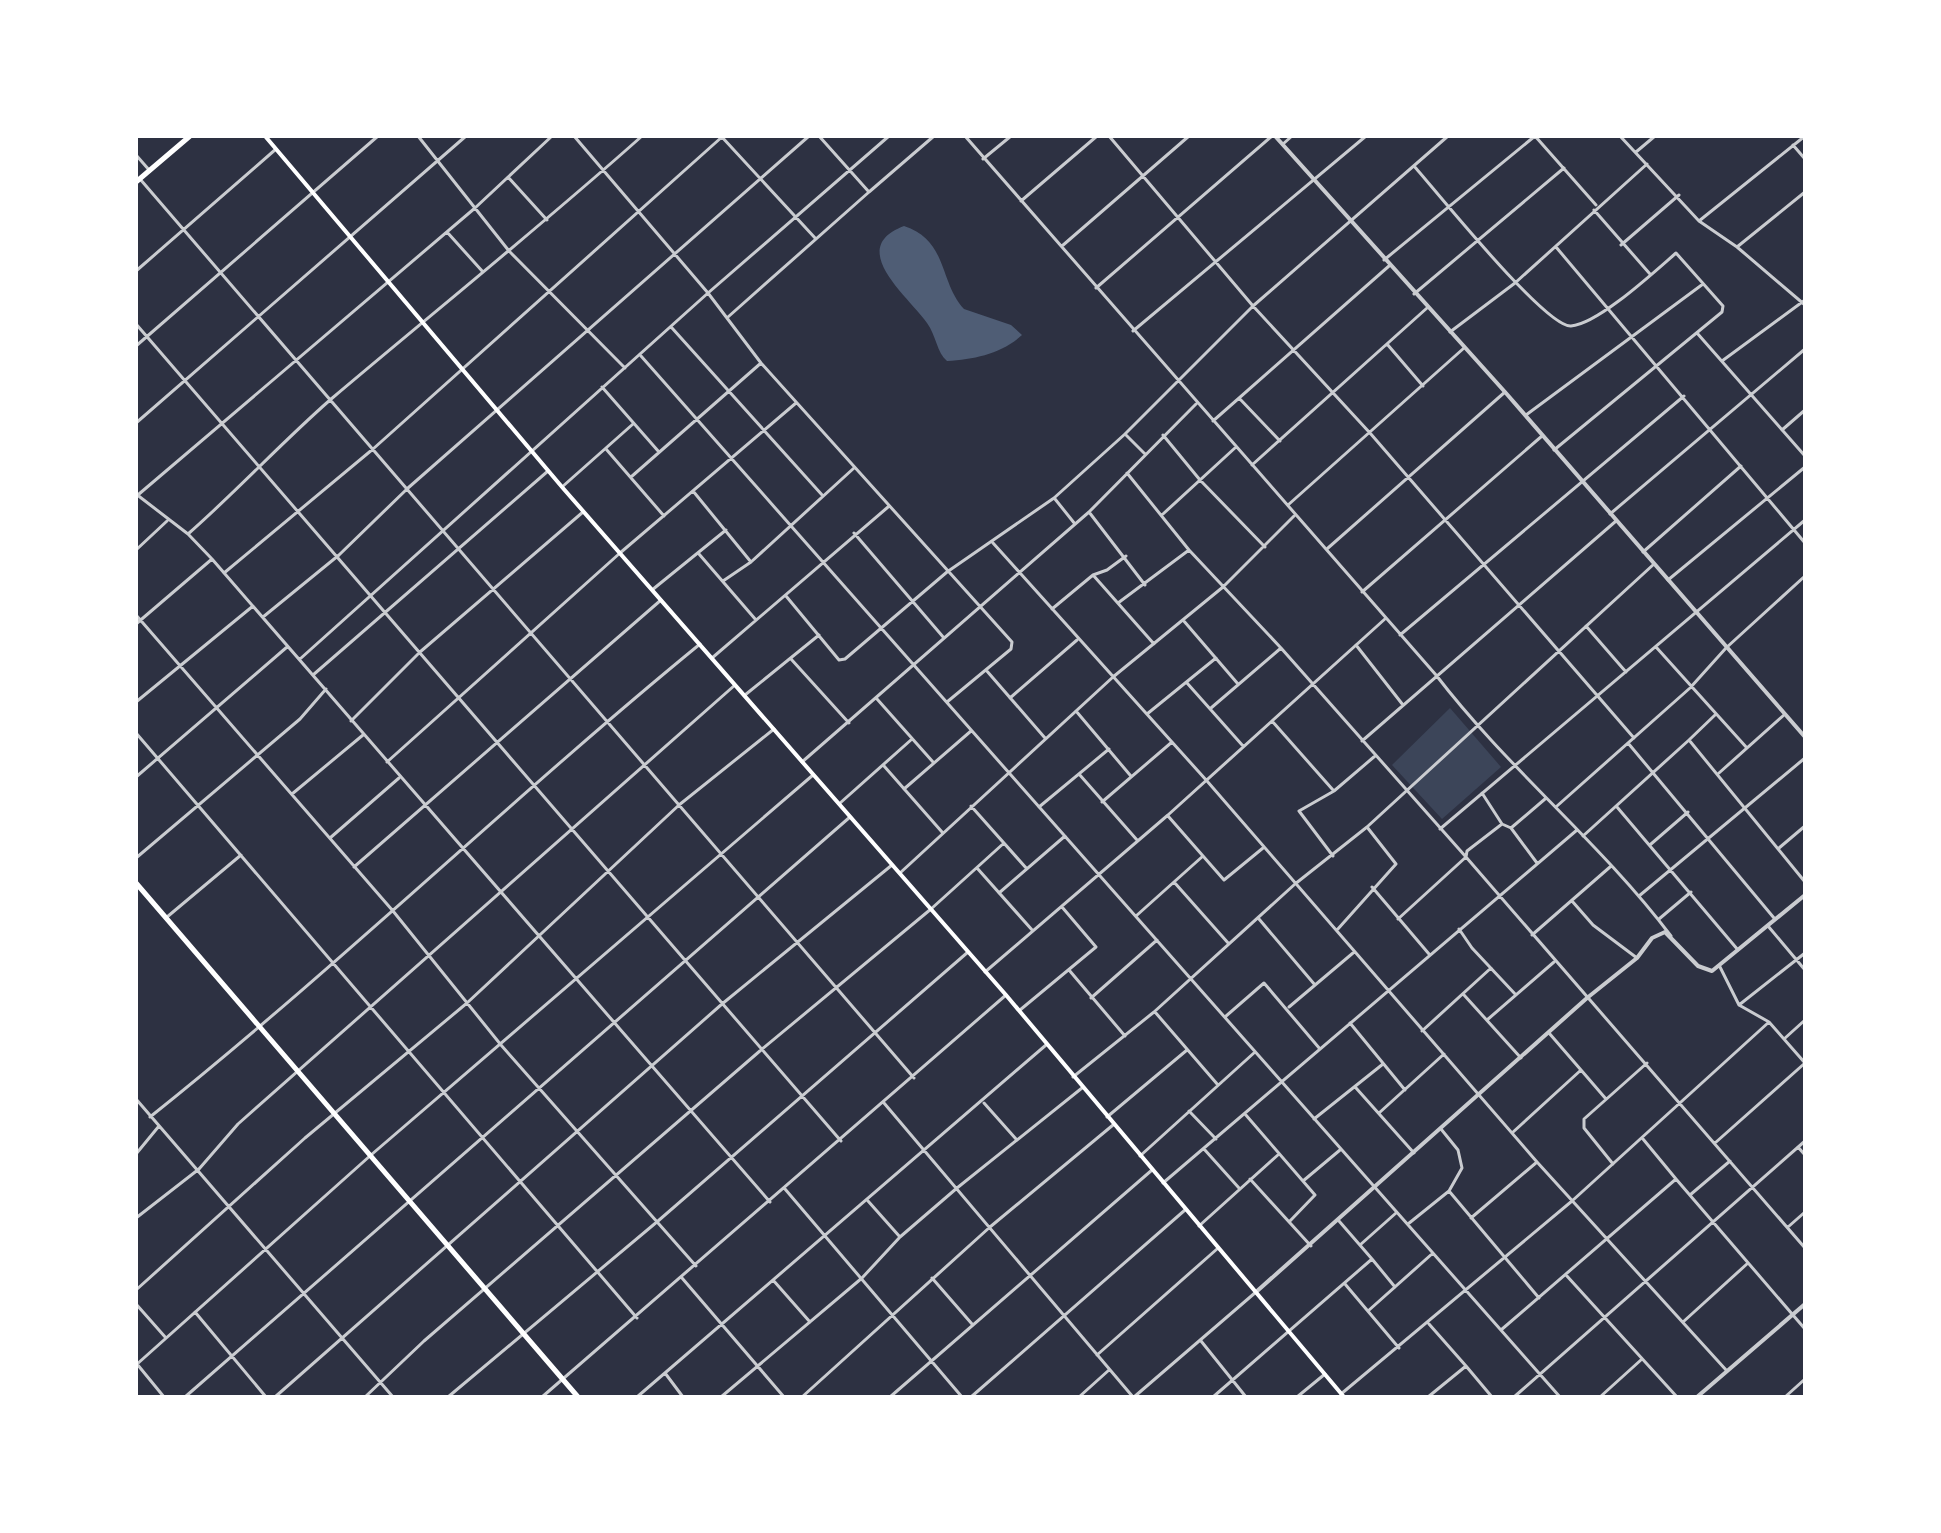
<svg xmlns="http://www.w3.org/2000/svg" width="1941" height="1533" font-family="'Noto Sans',sans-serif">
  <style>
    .green { fill: #3c4559 }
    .water { fill: #4f5d75 }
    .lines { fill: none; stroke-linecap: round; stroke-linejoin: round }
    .minor { stroke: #caccd0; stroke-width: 3 }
    .tertiary { stroke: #caccd0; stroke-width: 4 }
    .secondary { stroke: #fff; stroke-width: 4 }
    .trunk { stroke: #fff; stroke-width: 5 }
  </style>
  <rect width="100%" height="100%" fill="#2d3142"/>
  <!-- green -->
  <path class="green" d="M 1450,708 L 1501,767 L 1442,819 L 1392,765 Z"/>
  <!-- water -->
  <path class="water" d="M 904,226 C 948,240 939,282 964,309 L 1011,325 L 1022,335 C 1001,354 975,359 947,361 C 937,353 936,335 927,323 C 907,295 846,248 904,226 Z"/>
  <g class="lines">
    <!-- minor -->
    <path class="minor" d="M 418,136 L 509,251 L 625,368
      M 574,136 L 708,293 L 761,363 L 1012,642 L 1011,649 L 947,702
      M 721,136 L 816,239
      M 819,136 L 869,192 L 934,136
      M 965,136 L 1436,675 C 1508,769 1600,842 1671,936
      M 1109,136 L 1253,306 L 1370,433 L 1634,738
      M 1535,136 L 1596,205
      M 1620,136 L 1699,221 L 1737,247 L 1805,305
      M 1718,136 L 1721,136
      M 1283,144 L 1292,136
      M 1793,145 L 1805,159
      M 1636,152 L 1655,136
      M 136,155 L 150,171
      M 983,159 L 1011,136
      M 1414,166 C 1436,191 1546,328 1571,326 C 1598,324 1654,272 1676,253 L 1723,306 L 1722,312 L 1554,450
      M 508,177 L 547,220
      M 140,179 L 914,1078
      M 1021,201 L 1097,136
      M 1594,210 L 1650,274
      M 1699,221 L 1805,136
      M 447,232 L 483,272
      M 1621,245 L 1679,195
      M 1062,246 L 1189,136
      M 1556,247 L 1805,543
      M 1737,247 L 1805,192
      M 1384,260 L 1535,136
      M 136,271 L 276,149
      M 1096,288 L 1272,136
      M 1414,294 L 1564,168
      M 728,317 L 869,192
      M 136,324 L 841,1141
      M 672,328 L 823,496
      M 1133,331 L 1366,136
      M 1450,332 L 1515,283 L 1647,164
      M 1697,333 L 1805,456
      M 1387,344 L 1423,386
      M 136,346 L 378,136
      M 641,356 L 1560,1397
      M 1722,361 L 1805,300
      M 602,387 L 659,452
      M 1239,398 L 1280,441
      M 1526,415 L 1703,284
      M 1213,421 L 1389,266
      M 136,423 L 466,136
      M 1782,430 L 1805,410
      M 1125,434 L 1145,454
      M 1163,435 L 1200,480 L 1265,547
      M 606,449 L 664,516
      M 1252,465 L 1427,308
      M 1127,473 L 1189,550 L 1281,648 L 1466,857 L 1805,1248
      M 631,477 L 761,363
      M 562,487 L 633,424
      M 693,491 L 751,562
      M 136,494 L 188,534 L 212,559 L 770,1202
      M 139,494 L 475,208 L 552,136
      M 1055,499 L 1075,524
      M 1288,505 L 1464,348
      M 1089,512 L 1145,585
      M 1163,514 L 1236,447
      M 1610,514 L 1805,349
      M 854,533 L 944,638
      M 188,534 C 237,491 281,443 330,400 C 434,312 540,227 642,136
      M 993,543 L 1207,781 L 1537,1162 L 1727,1371
      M 1328,548 L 1505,392
      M 136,550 L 167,521
      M 1643,552 L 1741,466
      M 699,554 L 756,620
      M 224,573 L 373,449 L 723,136
      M 1093,575 L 1154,644
      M 1668,580 L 1805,467
      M 723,581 L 751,562 L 854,468
      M 652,590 L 726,530
      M 1362,592 L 1542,436
      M 786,596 L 839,660 L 845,659 L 947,572 L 1054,498 L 1125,434 L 1253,306 L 1448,136
      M 1118,603 L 1189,550
      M 1052,609 L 1093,575 L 1107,570 L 1126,556
      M 136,615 L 393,911 L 501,1045 L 696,1266
      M 263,617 L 339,555 L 408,488 L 809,136
      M 1183,620 L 1238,684
      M 136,624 L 212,559
      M 1586,626 L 1626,672
      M 1400,635 L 1684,396
      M 1356,645 L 1403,705
      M 1656,647 L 1747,748
      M 712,658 L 888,507
      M 300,659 L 708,293 L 889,136
      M 791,659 L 849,723
      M 986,670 L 1045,738
      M 313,675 L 548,471
      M 1187,683 L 1243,746
      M 745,695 L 819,635
      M 1010,698 L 1077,640
      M 877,699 L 933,762
      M 136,702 L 253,606
      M 1211,708 L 1281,648
      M 1076,711 L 1130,775
      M 1147,714 L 1216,658
      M 351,721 L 420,652 L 583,512
      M 1272,721 L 1333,790
      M 136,733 L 637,1318
      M 1689,740 L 1715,715
      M 1362,741 L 1616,521
      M 1628,743 L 1774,918
      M 387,762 L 620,553 L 796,403
      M 802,762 L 1089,512 L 1196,404
      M 884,766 L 942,832
      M 1719,773 L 1784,715
      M 1079,774 L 1137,840
      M 136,777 L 287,647
      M 904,789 L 971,731
      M 1482,793 L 1502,824 L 1511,828 L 1537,863
      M 292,794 L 363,735
      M 1102,802 L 1172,742
      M 839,804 L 912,739
      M 971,806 L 1027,869
      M 1557,806 L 1690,688 L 1726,648 L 1805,576
      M 1039,807 L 1109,749
      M 1617,807 L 1738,950
      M 1168,816 L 1224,880 L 1263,848
      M 1511,828 L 1545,799
      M 1440,829 L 1805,520
      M 1583,836 L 1689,740 L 1805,882
      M 330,838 L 399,778
      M 1651,844 L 1688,812
      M 1779,848 L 1805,826
      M 1333,856 L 1299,811 L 1334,791 L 1375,756
      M 136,858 L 300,719 L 326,689
      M 354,867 L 661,600
      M 977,868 L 1033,931
      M 900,873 L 1113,677 L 1223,587 L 1294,516
      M 1174,882 L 1229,944
      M 1372,887 L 1429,954
      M 999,893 L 1065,836
      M 1639,896 L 1805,758
      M 1572,901 L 1593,925 L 1637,958
      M 1136,916 L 1203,856
      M 167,917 L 241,855
      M 1259,919 L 1315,985
      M 1398,919 L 1466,857 L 1467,851 L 1502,824
      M 1659,919 L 1691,892
      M 1768,926 L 1805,970
      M 1459,929 L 1472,948 L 1516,995
      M 1337,930 L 1396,864 L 1367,827
      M 1532,935 L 1610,867
      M 1720,967 L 1739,1005 L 1769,1022 L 1805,1063
      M 1069,970 L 1125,1036
      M 985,972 L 1168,815 L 1386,618
      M 1464,995 L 1521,1058
      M 1091,998 L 1157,940
      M 1739,1005 L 1805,953
      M 1289,1007 L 1353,953
      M 1020,1010 L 1096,947 L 1062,907
      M 1155,1012 L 1218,1085
      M 1225,1017 L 1264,983 L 1320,1049
      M 1487,1020 L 1554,962
      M 1350,1023 L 1405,1090
      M 1422,1031 L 1491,968
      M 1784,1039 L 1805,1020
      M 1581,1070 L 1606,1099
      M 1073,1077 L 1154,1012 L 1295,884 L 1367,827 L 1654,564
      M 1356,1088 L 1414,1153
      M 136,1099 L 393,1397
      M 884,1103 L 1133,1397
      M 984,1103 L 1016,1139
      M 1189,1111 L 1216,1139
      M 1379,1113 L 1444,1054
      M 1245,1114 L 1315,1195 L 1289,1222
      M 150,1117 C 339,966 513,797 700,644
      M 1107,1117 L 1187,1050
      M 1314,1119 L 1383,1064
      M 1512,1133 L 1581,1070 L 1549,1033
      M 1643,1139 L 1676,1179
      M 1715,1143 L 1805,1063
      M 1798,1147 L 1805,1155
      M 1204,1149 L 1239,1188
      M 136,1154 L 159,1126
      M 1140,1156 L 1255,1052
      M 1613,1164 L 1584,1128 L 1584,1119 L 1647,1063
      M 1250,1179 L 1311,1246
      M 1303,1181 L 1340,1150
      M 1163,1183 L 1577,830
      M 785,1189 L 962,1397
      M 1449,1191 L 1539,1298
      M 1690,1195 L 1730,1161
      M 868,1201 L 900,1237
      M 136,1218 L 199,1169 L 238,1124 L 735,685
      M 1471,1218 L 1537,1162
      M 1408,1224 L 1449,1191 L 1462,1168 L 1458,1150 L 1441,1129
      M 1199,1226 L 1279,1154
      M 1788,1227 L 1805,1212
      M 1360,1245 L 1396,1213
      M 1372,1259 L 1395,1287
      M 1566,1275 L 1677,1397
      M 682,1278 L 784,1397
      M 932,1278 L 972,1324
      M 773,1280 L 810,1322
      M 1345,1284 L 1399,1348
      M 136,1290 L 305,1138 L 467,1003 L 679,805 L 774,729
      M 136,1304 L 166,1338
      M 1368,1311 L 1433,1253
      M 195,1312 L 266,1397
      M 1683,1322 L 1748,1263
      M 1429,1324 L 1466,1366
      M 1501,1330 L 1676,1179 L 1805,1329
      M 1201,1341 L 1246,1397
      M 1097,1355 L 1217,1249
      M 137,1364 L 164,1397
      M 136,1365 L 371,1155 L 813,775
      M 665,1373 L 683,1397
      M 1341,1394 L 1572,1201 L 1769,1022
      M 185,1397 L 850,817
      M 275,1397 L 722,1004 L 892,865
      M 365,1397 L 424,1341 L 761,1050 L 931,909 L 1004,843
      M 448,1397 L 658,1221 L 968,952
      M 542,1397 L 1006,995
      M 637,1397 L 1046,1045
      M 721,1397 L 862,1278 L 900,1237 L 957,1188 L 1082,1088
      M 802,1397 L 990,1227 L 1113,1125
      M 890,1397 L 1152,1170
      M 971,1397 L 1185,1210
      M 1079,1397 L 1109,1370
      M 1134,1397 L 1256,1292
      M 1213,1397 L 1372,1259 L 1339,1221
      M 1297,1397 L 1325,1374
      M 1428,1397 L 1466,1366 L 1492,1397
      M 1514,1397 L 1805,1141
      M 1600,1397 L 1642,1359
      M 1785,1397 L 1805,1379"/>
    <!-- tertiary -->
    <path class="tertiary" d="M 1275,136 L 1505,392 L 1805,737
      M 1256,1292 L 1587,998 L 1637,958 L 1652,938 L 1665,932 L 1698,966 L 1712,971 L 1805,895
      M 1697,1397 L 1805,1304"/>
    <!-- secondary -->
    <path class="secondary" d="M 265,136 L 562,487 L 1006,995 L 1344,1397"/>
    <!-- trunk -->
    <path class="trunk" d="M 136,182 L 190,136
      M 136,883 L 578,1397"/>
  </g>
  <!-- border -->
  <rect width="1941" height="1533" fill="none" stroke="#ffffff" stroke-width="276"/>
</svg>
